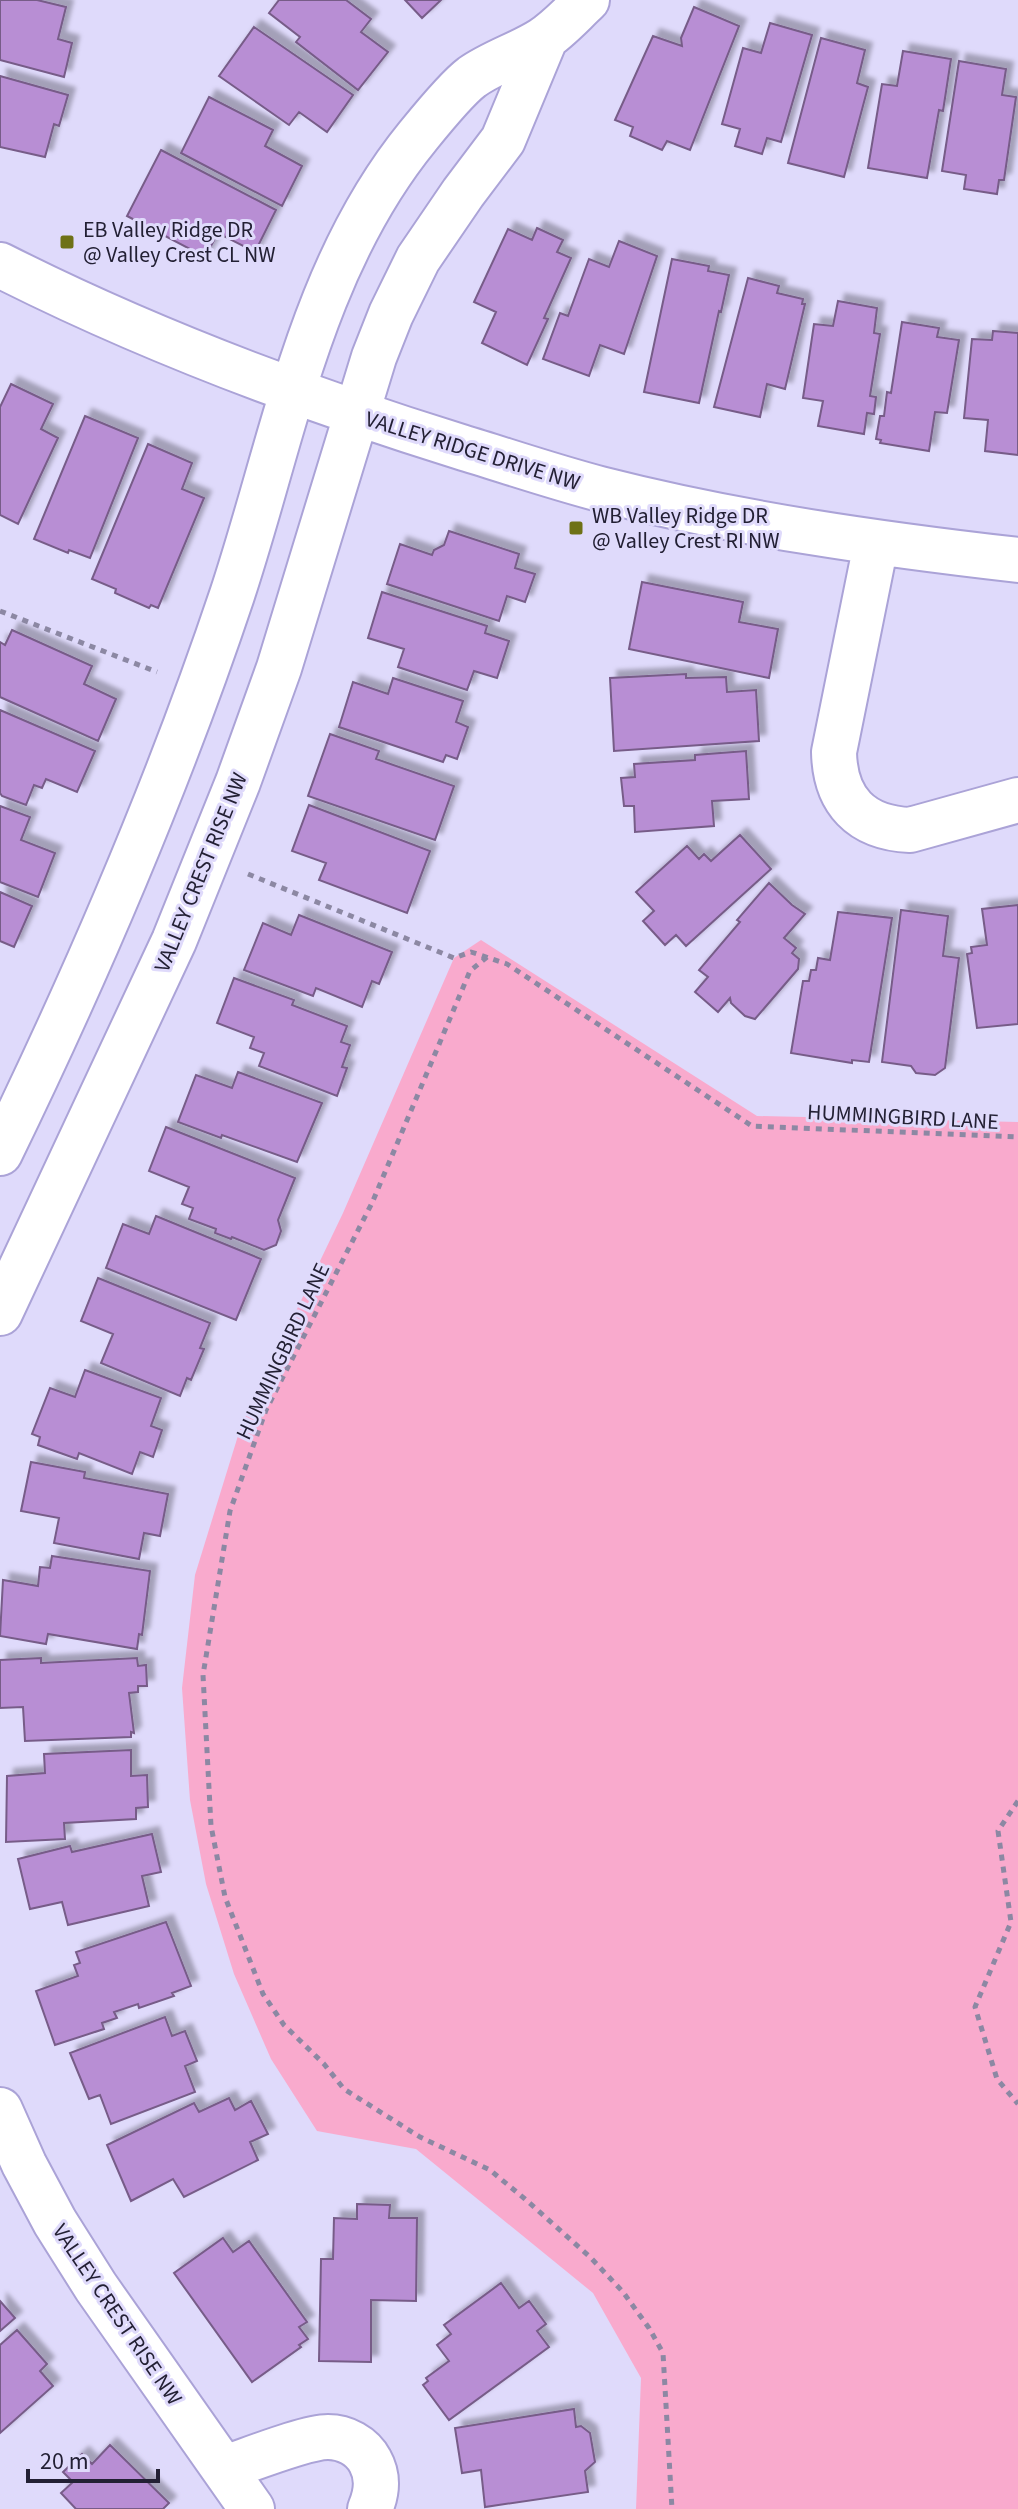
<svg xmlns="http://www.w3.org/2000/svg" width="1018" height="2509" font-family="'Source Sans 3',sans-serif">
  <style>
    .green { fill: #f9aacd }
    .building { fill: #b88ed4; stroke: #775c88; stroke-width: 2; filter: url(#shadow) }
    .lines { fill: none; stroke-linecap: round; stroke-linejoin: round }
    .minor-casing { stroke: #aba3d7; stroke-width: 48 }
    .path { stroke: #8c88a3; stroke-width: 5; stroke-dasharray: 6 6; stroke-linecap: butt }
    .minor { stroke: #fff; stroke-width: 44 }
    .poi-dot { fill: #6e7116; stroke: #dfdafb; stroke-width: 3 }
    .labels { text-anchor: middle; stroke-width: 6; stroke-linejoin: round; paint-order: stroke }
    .poi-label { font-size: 22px; fill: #232034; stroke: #dfdafb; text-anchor: start }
    .street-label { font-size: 22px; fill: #232034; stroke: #dfdafb }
  </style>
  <defs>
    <filter id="shadow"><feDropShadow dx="7" dy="-7" stdDeviation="2" flood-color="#0004"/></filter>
  </defs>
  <rect width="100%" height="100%" fill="#dfdafb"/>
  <!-- green -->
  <path class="green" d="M 481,940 L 757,1116 L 1018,1122 L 1018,2509 L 636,2509 L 641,2378 L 593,2293 L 416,2149 L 317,2131 L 271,2059 L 234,1974 L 206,1884 L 190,1800 L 182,1688 L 195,1575 L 241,1426 L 343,1213 L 454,958 Z"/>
  <!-- building -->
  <path class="building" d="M 0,0 L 37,0 L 66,7 L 58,39 L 72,43 L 64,77 L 0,60 Z
    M 279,0 L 346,0 L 371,19 L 361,32 L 388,52 L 358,90 L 296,42 L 300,37 L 269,13 Z
    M 405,0 L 441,0 L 422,18 Z
    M 694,7 L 739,26 L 690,150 L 667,141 L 662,150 L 630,136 L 633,127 L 615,120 L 653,36 L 682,46 L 681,38 Z
    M 770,23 L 812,35 L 781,142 L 767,138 L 762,154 L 735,146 L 740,129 L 722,124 L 743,48 L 761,53 Z
    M 254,27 L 353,95 L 327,132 L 299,112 L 289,125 L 219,76 Z
    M 821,38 L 865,50 L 857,83 L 868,87 L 844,177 L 788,163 Z
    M 903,51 L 951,59 L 943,111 L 939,110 L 927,178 L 868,168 L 882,84 L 897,86 Z
    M 959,61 L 1006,69 L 1002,95 L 1016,97 L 1004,180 L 999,180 L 997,194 L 964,189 L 966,175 L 942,171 Z
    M 0,76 L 68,95 L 59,126 L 54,124 L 45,157 L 0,147 Z
    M 209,97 L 273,130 L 265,146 L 302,166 L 282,206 L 181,153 Z
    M 161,150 L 276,210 L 255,252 L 218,233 L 205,257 L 127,216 Z
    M 537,228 L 563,240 L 557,252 L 571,258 L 544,318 L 548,319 L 527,365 L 482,343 L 496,312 L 474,302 L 508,229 L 532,240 Z
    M 619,241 L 657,256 L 624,354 L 600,345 L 589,376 L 543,359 L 560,313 L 568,316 L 589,259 L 609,267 Z
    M 672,259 L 709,266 L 708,271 L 729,275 L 721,312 L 719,311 L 699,403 L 644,392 Z
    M 748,278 L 779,286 L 777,293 L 803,299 L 802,304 L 805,304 L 785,389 L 767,384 L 760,417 L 714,407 Z
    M 838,301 L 877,308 L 874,333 L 880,334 L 870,396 L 876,397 L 874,414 L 867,413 L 864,434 L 818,426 L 823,401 L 803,398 L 814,324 L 833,326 Z
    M 902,322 L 939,328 L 937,337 L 959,340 L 947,413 L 935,412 L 929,451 L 880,443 L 881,440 L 876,439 L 880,416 L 884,416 L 887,392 L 891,393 Z
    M 993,331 L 1018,333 L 1018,455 L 985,451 L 988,420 L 964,418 L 972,339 L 992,340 Z
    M 11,384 L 53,404 L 41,429 L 58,438 L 18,524 L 0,515 L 0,407 Z
    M 85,416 L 138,438 L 90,558 L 69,550 L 68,553 L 34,539 Z
    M 148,444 L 192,463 L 182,489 L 204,498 L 158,608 L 151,605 L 149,608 L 115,593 L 116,589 L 92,579 Z
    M 449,531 L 519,554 L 515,568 L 535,574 L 525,602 L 507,596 L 499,621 L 387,584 L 400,544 L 432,555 L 434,550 L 444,545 Z
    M 642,582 L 743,602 L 739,622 L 778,629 L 769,678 L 629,649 Z
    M 382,592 L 487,626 L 485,633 L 509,641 L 497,678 L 474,671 L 467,690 L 398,667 L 404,649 L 368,638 Z
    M 12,630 L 92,666 L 84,684 L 116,699 L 98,741 L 0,697 L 0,642 L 5,645 Z
    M 686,674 L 686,678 L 726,677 L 727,692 L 756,690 L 759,741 L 614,751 L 610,678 Z
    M 393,678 L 463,701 L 456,722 L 468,727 L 457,759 L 446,755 L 443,762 L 339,727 L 353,682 L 388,694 Z
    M 0,710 L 95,751 L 77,792 L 46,779 L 42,788 L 34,785 L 26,805 L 2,796 L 0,793 Z
    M 330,734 L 379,751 L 376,759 L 454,786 L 435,840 L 308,796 Z
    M 746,751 L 749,799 L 712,801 L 714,826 L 635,832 L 634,806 L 624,806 L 621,778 L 635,777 L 634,764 L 695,760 L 695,755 Z
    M 309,805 L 430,851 L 407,913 L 319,880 L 326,863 L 292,851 Z
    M 0,806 L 30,817 L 21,840 L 55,853 L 38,897 L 0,882 Z
    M 740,835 L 771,869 L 686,946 L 676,935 L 665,945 L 643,921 L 654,911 L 636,892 L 687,846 L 699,859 L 704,854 L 711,861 Z
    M 769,883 L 792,905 L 805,914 L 784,938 L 796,948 L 792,953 L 799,959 L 798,969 L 755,1019 L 745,1016 L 731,1003 L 730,998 L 718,1012 L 695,992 L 708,977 L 699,970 L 740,922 L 737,920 Z
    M 0,892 L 32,906 L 14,947 L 0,941 Z
    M 1018,905 L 1018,1024 L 977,1028 L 967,954 L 972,953 L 971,947 L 987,945 L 982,909 Z
    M 901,910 L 948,916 L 943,956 L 959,958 L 945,1068 L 935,1075 L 916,1073 L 911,1066 L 882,1062 Z
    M 838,912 L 892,918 L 869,1062 L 852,1060 L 852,1063 L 791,1053 L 803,981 L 809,981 L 811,970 L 816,970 L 818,958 L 830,960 Z
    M 299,915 L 392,952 L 379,984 L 372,981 L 362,1007 L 316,988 L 313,996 L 244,970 L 263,923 L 291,935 Z
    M 234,978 L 294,1000 L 292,1005 L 347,1026 L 341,1042 L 350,1045 L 342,1067 L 347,1068 L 337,1096 L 259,1066 L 264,1053 L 250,1048 L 254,1037 L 217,1023 Z
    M 238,1072 L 322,1103 L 297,1162 L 222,1135 L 221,1138 L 178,1122 L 196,1075 L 232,1088 Z
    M 166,1127 L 295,1178 L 278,1220 L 281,1231 L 276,1245 L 264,1250 L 232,1237 L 231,1239 L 215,1233 L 216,1229 L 189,1219 L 193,1208 L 182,1204 L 189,1187 L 149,1171 Z
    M 156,1216 L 261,1259 L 236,1320 L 106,1268 L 123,1224 L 149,1234 Z
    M 98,1278 L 210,1323 L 200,1348 L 204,1349 L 191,1380 L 187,1378 L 180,1396 L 101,1363 L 113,1334 L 81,1321 Z
    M 85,1370 L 161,1398 L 151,1426 L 162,1430 L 153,1457 L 140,1452 L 132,1474 L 79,1453 L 77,1459 L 38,1445 L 40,1437 L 32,1434 L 50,1388 L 75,1397 Z
    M 31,1462 L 85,1472 L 84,1478 L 168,1494 L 160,1536 L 144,1533 L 139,1559 L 54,1543 L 59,1518 L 21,1511 Z
    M 52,1556 L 150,1571 L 142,1635 L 139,1634 L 137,1649 L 48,1634 L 46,1644 L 0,1636 L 3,1580 L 38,1586 L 40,1567 L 50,1568 Z
    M 41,1658 L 41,1663 L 137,1658 L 138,1666 L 146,1665 L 147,1686 L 138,1686 L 138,1692 L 129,1693 L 134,1733 L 131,1732 L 131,1737 L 25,1741 L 23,1707 L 0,1708 L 0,1660 Z
    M 131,1750 L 131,1776 L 147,1775 L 148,1807 L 136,1808 L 136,1819 L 64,1823 L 65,1839 L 6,1842 L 7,1776 L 45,1773 L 44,1754 Z
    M 152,1834 L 161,1872 L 142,1876 L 149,1906 L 68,1925 L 62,1902 L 30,1909 L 18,1859 L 70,1846 L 72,1852 Z
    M 166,1922 L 191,1986 L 172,1993 L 174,1996 L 139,2008 L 138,2004 L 114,2012 L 117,2018 L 102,2023 L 104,2029 L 55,2045 L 36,1991 L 78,1976 L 74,1965 L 80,1963 L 76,1952 Z
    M 165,2017 L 172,2036 L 185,2031 L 197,2061 L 185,2066 L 195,2092 L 111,2124 L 100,2095 L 89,2099 L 70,2053 Z
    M 229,2098 L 235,2110 L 251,2101 L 268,2134 L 250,2142 L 258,2160 L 184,2197 L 173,2179 L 131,2201 L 107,2145 L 194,2103 L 199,2112 Z
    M 357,2204 L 390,2205 L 389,2218 L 417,2218 L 416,2301 L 371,2300 L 371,2362 L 319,2361 L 321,2259 L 333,2259 L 334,2218 L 357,2219 Z
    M 223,2238 L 233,2252 L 249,2241 L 307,2322 L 299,2327 L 308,2339 L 299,2345 L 301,2347 L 252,2382 L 174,2273 Z
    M 501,2283 L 519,2308 L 529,2301 L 546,2324 L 537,2331 L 549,2347 L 449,2420 L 423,2385 L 428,2381 L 426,2378 L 449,2361 L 437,2345 L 451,2334 L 444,2325 Z
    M 0,2301 L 15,2318 L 0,2331 Z
    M 17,2330 L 47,2364 L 40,2371 L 53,2386 L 0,2433 L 0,2345 Z
    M 574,2409 L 576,2427 L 581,2426 L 590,2433 L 595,2462 L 585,2471 L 588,2492 L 485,2507 L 481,2470 L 462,2473 L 455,2428 Z
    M 110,2445 L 169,2503 L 163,2509 L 76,2509 L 61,2493 L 73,2482 L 63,2472 L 82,2454 L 92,2464 Z"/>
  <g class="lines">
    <defs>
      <path id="minor" d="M 0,265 C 148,340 303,398 461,447 C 507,461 554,477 600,489 C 737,524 878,544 1018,560
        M 876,544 L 834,752 C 835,801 861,828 910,830 L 1018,800
        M 0,1153 C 88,972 168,786 232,595 C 284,438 310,268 418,136 C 431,120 456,89 472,77 C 493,62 520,54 542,40 C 558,30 573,13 587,0
        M 0,1313 L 174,941 L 238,782 L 279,668 L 374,357 L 391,314 L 418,259 L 463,193 L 503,140 L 545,39
        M 0,2110 L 24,2164 L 55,2222 L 96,2287 L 252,2509
        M 225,2468 C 249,2460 306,2437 328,2437 C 345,2437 362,2446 370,2461 C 379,2477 377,2493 370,2509"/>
    </defs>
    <!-- minor casing -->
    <use href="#minor" class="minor-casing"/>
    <!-- path -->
    <path class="path" d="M 0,611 L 157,672
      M 248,874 L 454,958 L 471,952 L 507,964 L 752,1126 L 1018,1137
      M 487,957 L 470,971 L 372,1203 L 266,1410 L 230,1511 L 203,1675 L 211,1826 L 225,1897 L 263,1994 L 284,2025 L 324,2064 L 344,2089 L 420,2137 L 490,2170 L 525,2199 L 591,2258 L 623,2292 L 649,2328 L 663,2353 L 672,2509
      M 1018,1801 L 998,1831 L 1011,1922 L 975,2007 L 997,2079 L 1018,2104"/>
    <!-- minor -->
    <use href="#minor" class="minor"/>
  </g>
  <!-- markers -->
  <g class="poi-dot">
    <rect x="59" y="234" width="16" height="16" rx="4"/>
    <rect x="568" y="520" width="16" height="16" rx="4"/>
  </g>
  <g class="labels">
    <!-- poi labels -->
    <g class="poi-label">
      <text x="83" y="237">EB Valley Ridge DR<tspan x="83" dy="25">@ Valley Crest CL NW</tspan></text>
      <text x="592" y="523">WB Valley Ridge DR<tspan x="592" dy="25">@ Valley Crest RI NW</tspan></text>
    </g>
    <!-- street labels -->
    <g class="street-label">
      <text transform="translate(473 450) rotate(17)" y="8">VALLEY RIDGE DRIVE NW</text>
      <text transform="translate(200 872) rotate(-68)" y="8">VALLEY CREST RISE NW</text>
      <text transform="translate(903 1116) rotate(3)" y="8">HUMMINGBIRD LANE</text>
      <text transform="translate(282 1351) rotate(-65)" y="8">HUMMINGBIRD LANE</text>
      <text transform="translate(118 2314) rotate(56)" y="8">VALLEY CREST RISE NW</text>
    </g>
  </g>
  <!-- scale -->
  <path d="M28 2469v12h130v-12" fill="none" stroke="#232034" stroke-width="4"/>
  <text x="40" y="2469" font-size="24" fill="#232034" stroke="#dfdafb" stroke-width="6" paint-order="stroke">20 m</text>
</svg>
